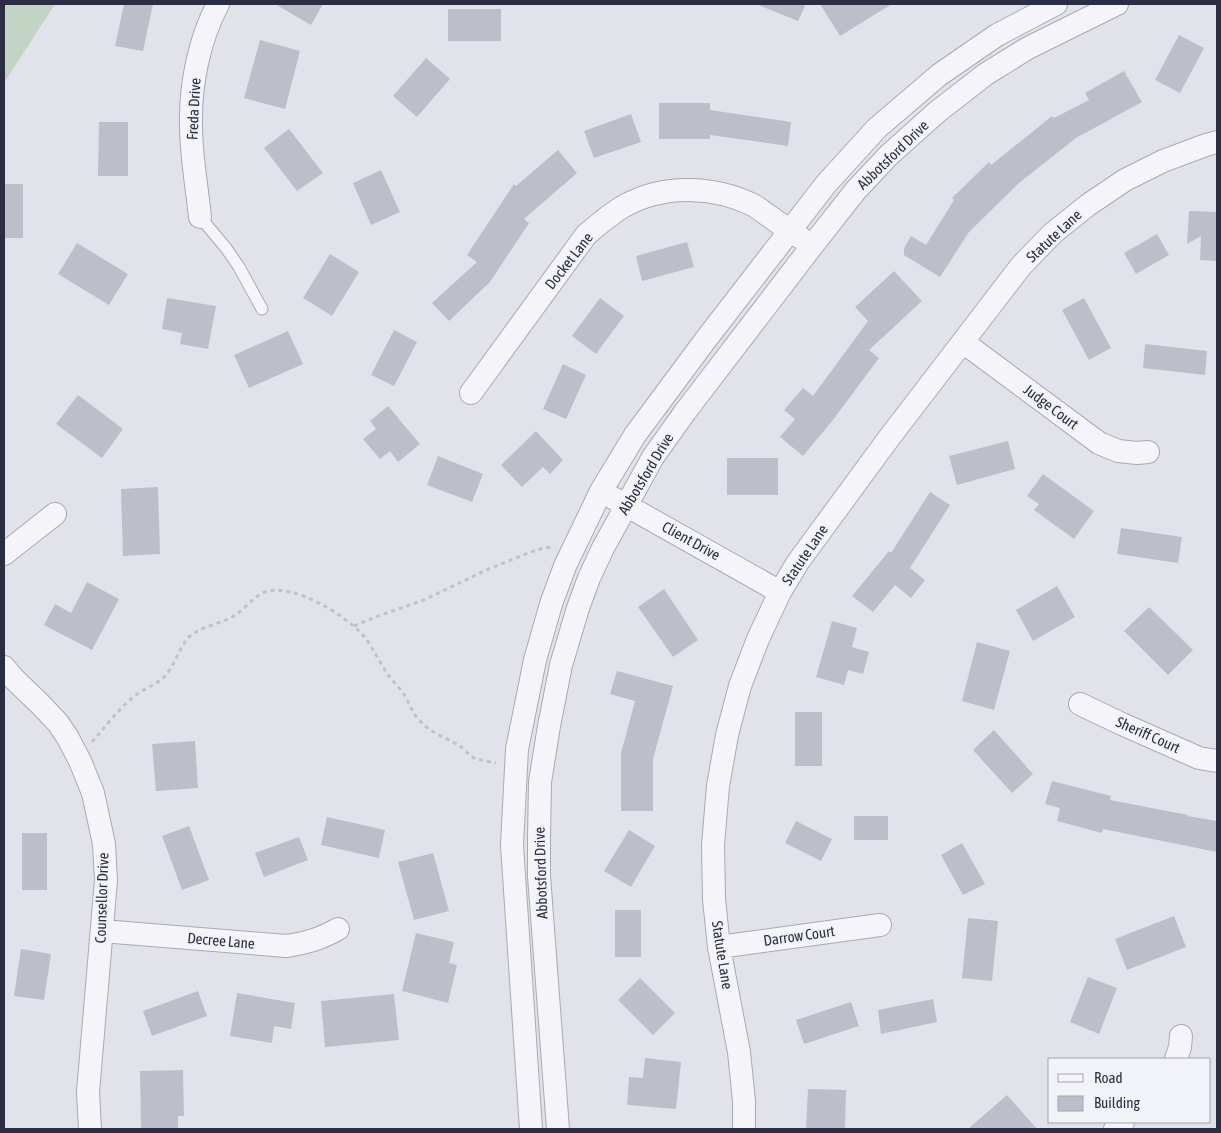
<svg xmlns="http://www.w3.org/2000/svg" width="1221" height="1133" font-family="'Asap Condensed',sans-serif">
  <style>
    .green { fill: #c4d4c4 }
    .building { fill: #bdbeca }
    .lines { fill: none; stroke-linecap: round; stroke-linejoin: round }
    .service-casing { stroke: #a7a9b4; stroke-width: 13 }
    .minor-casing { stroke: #a7a9b4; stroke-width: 24 }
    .path { stroke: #c0c1c9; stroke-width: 3; stroke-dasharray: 4 4; stroke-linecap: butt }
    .service { stroke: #f5f5f9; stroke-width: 11 }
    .minor { stroke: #f5f5f9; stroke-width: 22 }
    .labels { text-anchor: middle; stroke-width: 4.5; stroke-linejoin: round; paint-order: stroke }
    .street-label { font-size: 15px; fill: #2b2d42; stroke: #f2f3f8 }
  </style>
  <rect width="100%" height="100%" fill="#e2e3ea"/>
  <!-- green -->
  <path class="green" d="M 4,4 L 55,4 L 4,83 Z"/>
  <!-- building -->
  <path class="building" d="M 124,4 L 153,4 L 143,51 L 115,46 Z
    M 275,4 L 323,4 L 311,25 Z
    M 756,4 L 806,4 L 798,21 Z
    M 820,4 L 892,4 L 840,36 Z
    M 448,9 L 501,9 L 501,41 L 448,41 Z
    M 1179,35 L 1204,48 L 1180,93 L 1155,80 Z
    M 260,40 L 300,51 L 285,109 L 244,98 Z
    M 426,58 L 450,79 L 417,117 L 393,96 Z
    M 1124,71 L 1142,102 L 1076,138 L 1019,183 L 969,232 L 940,277 L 904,255 L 904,248 L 911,236 L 926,245 L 954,200 L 952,198 L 989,162 L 991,165 L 1052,116 L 1054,118 L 1089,100 L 1085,93 Z
    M 659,103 L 710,103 L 710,110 L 791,122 L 788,146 L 710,135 L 710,139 L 659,139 Z
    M 631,114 L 641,142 L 594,158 L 584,131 Z
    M 99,122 L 128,122 L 128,176 L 98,176 Z
    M 289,129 L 323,173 L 297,191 L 264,148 Z
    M 558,150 L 577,173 L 524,219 L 529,223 L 490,282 L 449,321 L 432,303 L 477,262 L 467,255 L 514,184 L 516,186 Z
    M 381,170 L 400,212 L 371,225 L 353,183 Z
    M 4,184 L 23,184 L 23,238 L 4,238 Z
    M 1189,211 L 1217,212 L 1217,261 L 1200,260 L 1201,236 L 1187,244 Z
    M 1157,234 L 1169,255 L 1136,274 L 1124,253 Z
    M 687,242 L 694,267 L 642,281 L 636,256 Z
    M 77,243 L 128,274 L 109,305 L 58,274 Z
    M 330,254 L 359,272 L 332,316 L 303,298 Z
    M 894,271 L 922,301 L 869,350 L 879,358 L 833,420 L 803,456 L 780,437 L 795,419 L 784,410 L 803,388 L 813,396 L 868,321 L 855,307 Z
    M 167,298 L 216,306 L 208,349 L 180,344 L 182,333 L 162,329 Z
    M 600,298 L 624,316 L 596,354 L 572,336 Z
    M 1084,298 L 1111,348 L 1089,360 L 1062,310 Z
    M 394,330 L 417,342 L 394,386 L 371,375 Z
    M 288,331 L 303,364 L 249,388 L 234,355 Z
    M 1145,344 L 1207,351 L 1205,375 L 1143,368 Z
    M 563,364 L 586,375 L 566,419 L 543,409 Z
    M 78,395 L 123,429 L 102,458 L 56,424 Z
    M 388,406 L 420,444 L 398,462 L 390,451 L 380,459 L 363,439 L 376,429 L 370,421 Z
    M 536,431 L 563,460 L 550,474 L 543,467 L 522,487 L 501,465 Z
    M 1008,441 L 1015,469 L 957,485 L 949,456 Z
    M 438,456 L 483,474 L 472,502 L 427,485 Z
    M 727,458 L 778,458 L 778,495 L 727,495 Z
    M 1043,474 L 1094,511 L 1074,539 L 1034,510 L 1039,504 L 1027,496 Z
    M 158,487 L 160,554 L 123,556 L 121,489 Z
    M 930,492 L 950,505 L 910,568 L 925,580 L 911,598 L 895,585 L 873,612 L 852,596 L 889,551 L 891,553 Z
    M 1121,528 L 1182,537 L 1178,563 L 1117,554 Z
    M 87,582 L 119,599 L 92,650 L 44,625 L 55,604 L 71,613 Z
    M 1057,586 L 1075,617 L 1033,641 L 1016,610 Z
    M 664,589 L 698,640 L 673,657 L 638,607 Z
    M 1149,607 L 1193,650 L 1168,675 L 1124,631 Z
    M 832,621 L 857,628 L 852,647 L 869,652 L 863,674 L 848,670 L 844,685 L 816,677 Z
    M 977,642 L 1010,651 L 994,710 L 962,701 Z
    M 617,671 L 673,686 L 653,759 L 653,811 L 621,811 L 621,753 L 635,701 L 610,694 Z
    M 795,712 L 822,712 L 822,766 L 795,766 Z
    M 994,730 L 1033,774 L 1012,793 L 973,750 Z
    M 195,741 L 198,788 L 156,791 L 152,744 Z
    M 1052,781 L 1111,796 L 1110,800 L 1188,815 L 1187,816 L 1217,821 L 1217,852 L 1103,829 L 1102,833 L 1057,821 L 1060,808 L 1045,804 Z
    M 854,816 L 888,816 L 888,840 L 854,840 Z
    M 327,817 L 385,830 L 379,858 L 321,845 Z
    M 796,821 L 832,839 L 821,861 L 785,843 Z
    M 189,826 L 209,880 L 182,890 L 162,836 Z
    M 629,830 L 655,846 L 631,887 L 604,871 Z
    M 22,833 L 47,833 L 47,890 L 22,890 Z
    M 299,837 L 308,860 L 264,877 L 255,853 Z
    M 962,843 L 985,884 L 963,895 L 941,855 Z
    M 433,853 L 449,911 L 414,920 L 398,862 Z
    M 615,910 L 641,910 L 641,957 L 615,957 Z
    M 1174,916 L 1186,947 L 1127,970 L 1115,939 Z
    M 968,918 L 998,921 L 992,981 L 962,978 Z
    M 416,933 L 454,942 L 449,963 L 457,965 L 448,1003 L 402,991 Z
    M 21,949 L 51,954 L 44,1000 L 14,996 Z
    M 1088,977 L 1117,988 L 1099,1034 L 1070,1022 Z
    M 640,978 L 675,1013 L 653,1035 L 618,1000 Z
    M 198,991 L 207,1016 L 152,1036 L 143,1011 Z
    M 237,993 L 295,1003 L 291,1029 L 274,1026 L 272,1043 L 230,1036 Z
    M 394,994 L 399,1040 L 325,1047 L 321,1001 Z
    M 933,999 L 937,1022 L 881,1034 L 878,1010 Z
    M 851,1002 L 859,1026 L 804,1044 L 796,1020 Z
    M 645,1058 L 681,1062 L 676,1109 L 627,1105 L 629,1077 L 643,1078 Z
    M 183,1070 L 184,1116 L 178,1116 L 178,1129 L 141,1129 L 140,1071 Z
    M 808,1089 L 846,1090 L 845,1129 L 806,1129 Z
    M 1007,1095 L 1037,1129 L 968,1129 Z"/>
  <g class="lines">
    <defs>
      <path id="service" d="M 200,217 L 226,248 L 239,267 L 262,309"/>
      <path id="minor" d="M 200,217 C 197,187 191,156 191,126 C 190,85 199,40 218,4
        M 963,342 L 1099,443 L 1118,451 L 1137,453 L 1148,452
        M 471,393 L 586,235 C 599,224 611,213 626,205 C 665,184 714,186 753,205 C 759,208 764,213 769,216 C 780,224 790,231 801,238
        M 613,498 L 780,592
        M 4,554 L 55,514
        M 4,667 L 13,678 L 41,705 L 58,723 L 68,738 L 80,761 L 93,793 L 104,844 L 106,880 L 88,1092 L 90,1129
        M 1080,704 L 1122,724 L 1199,758 L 1217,761
        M 102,931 L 286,946 C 307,943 320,939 338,929
        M 719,947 L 880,925
        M 1176,1059 L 1180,1047 L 1181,1036
        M 531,1129 L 512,845 L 517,749 L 535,660 L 551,604 L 565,566 L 601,491 L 635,435 L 707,338 L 826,184 L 877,128 L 939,75 L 997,35 L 1056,4
        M 558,1129 L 539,876 L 539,839 L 540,782 L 549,726 L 561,665 L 578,608 L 589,578 L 603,548 L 653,457 L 685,412 L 812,246 L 856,190 L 889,155 L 937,112 L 986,74 L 1028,48 L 1117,4
        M 744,1129 L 744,1101 L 739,1052 L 719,947 L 714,899 L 713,845 L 718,786 L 727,735 L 740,686 L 758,639 L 780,592 L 798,562 L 889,438 L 1021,266 L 1053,233 L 1088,205 L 1125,180 L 1163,161 L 1206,145 L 1217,142
        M 1115,1129 L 1123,1122"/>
    </defs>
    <!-- service casing -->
    <use href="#service" class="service-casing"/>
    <!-- minor casing -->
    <use href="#minor" class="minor-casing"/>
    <!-- path -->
    <path class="path" d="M 354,626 L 378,616 L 424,600 L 484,571 L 528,553 L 544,548 L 552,547
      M 92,742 C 106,726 119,708 136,695 C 145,688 156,685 164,677 C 175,666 178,650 188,638 C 199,627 219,624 232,617 C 245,610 252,597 265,592 C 294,582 351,618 367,640 C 375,652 381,665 389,676 C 393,682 399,687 403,693 C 409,702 413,715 421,722 C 431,733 447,738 460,746 C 465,749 468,755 474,758 C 481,760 489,762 496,763"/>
    <!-- service -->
    <use href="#service" class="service"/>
    <!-- minor -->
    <use href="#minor" class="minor"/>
  </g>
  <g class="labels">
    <!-- street labels -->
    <g class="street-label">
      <text transform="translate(194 109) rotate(-87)" y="5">Freda Drive</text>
      <text transform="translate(893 155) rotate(-44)" y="5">Abbotsford Drive</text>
      <text transform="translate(1054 236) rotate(-43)" y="5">Statute Lane</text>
      <text transform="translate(569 261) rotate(-52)" y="5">Docket Lane</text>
      <text transform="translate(1051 407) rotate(37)" y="5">Judge Court</text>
      <text transform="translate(646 474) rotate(-59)" y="5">Abbotsford Drive</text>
      <text transform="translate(691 541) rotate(29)" y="5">Client Drive</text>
      <text transform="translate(805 555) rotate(-56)" y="5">Statute Lane</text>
      <text transform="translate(1148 735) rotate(24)" y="5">Sheriff Court</text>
      <text transform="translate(541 873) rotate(-92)" y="5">Abbotsford Drive</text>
      <text transform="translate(102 898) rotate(-88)" y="5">Counsellor Drive</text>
      <text transform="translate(799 936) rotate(-8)" y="5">Darrow Court</text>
      <text transform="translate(221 941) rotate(5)" y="5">Decree Lane</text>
      <text transform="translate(722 955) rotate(81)" y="5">Statute Lane</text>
    </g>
  </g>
  <!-- border -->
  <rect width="1221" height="1133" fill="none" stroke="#2b2d42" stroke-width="10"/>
  <!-- legend -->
  <rect x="1048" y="1058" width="162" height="65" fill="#f2f3f8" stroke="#a2a4af"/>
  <rect x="1058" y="1074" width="25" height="8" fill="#f5f5f9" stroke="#a2a4af"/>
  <text x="1094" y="1083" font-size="15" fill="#2b2d42">Road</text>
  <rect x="1058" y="1096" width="25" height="15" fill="#bdbeca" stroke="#a2a4af"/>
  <text x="1094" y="1108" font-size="15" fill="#2b2d42">Building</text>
</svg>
